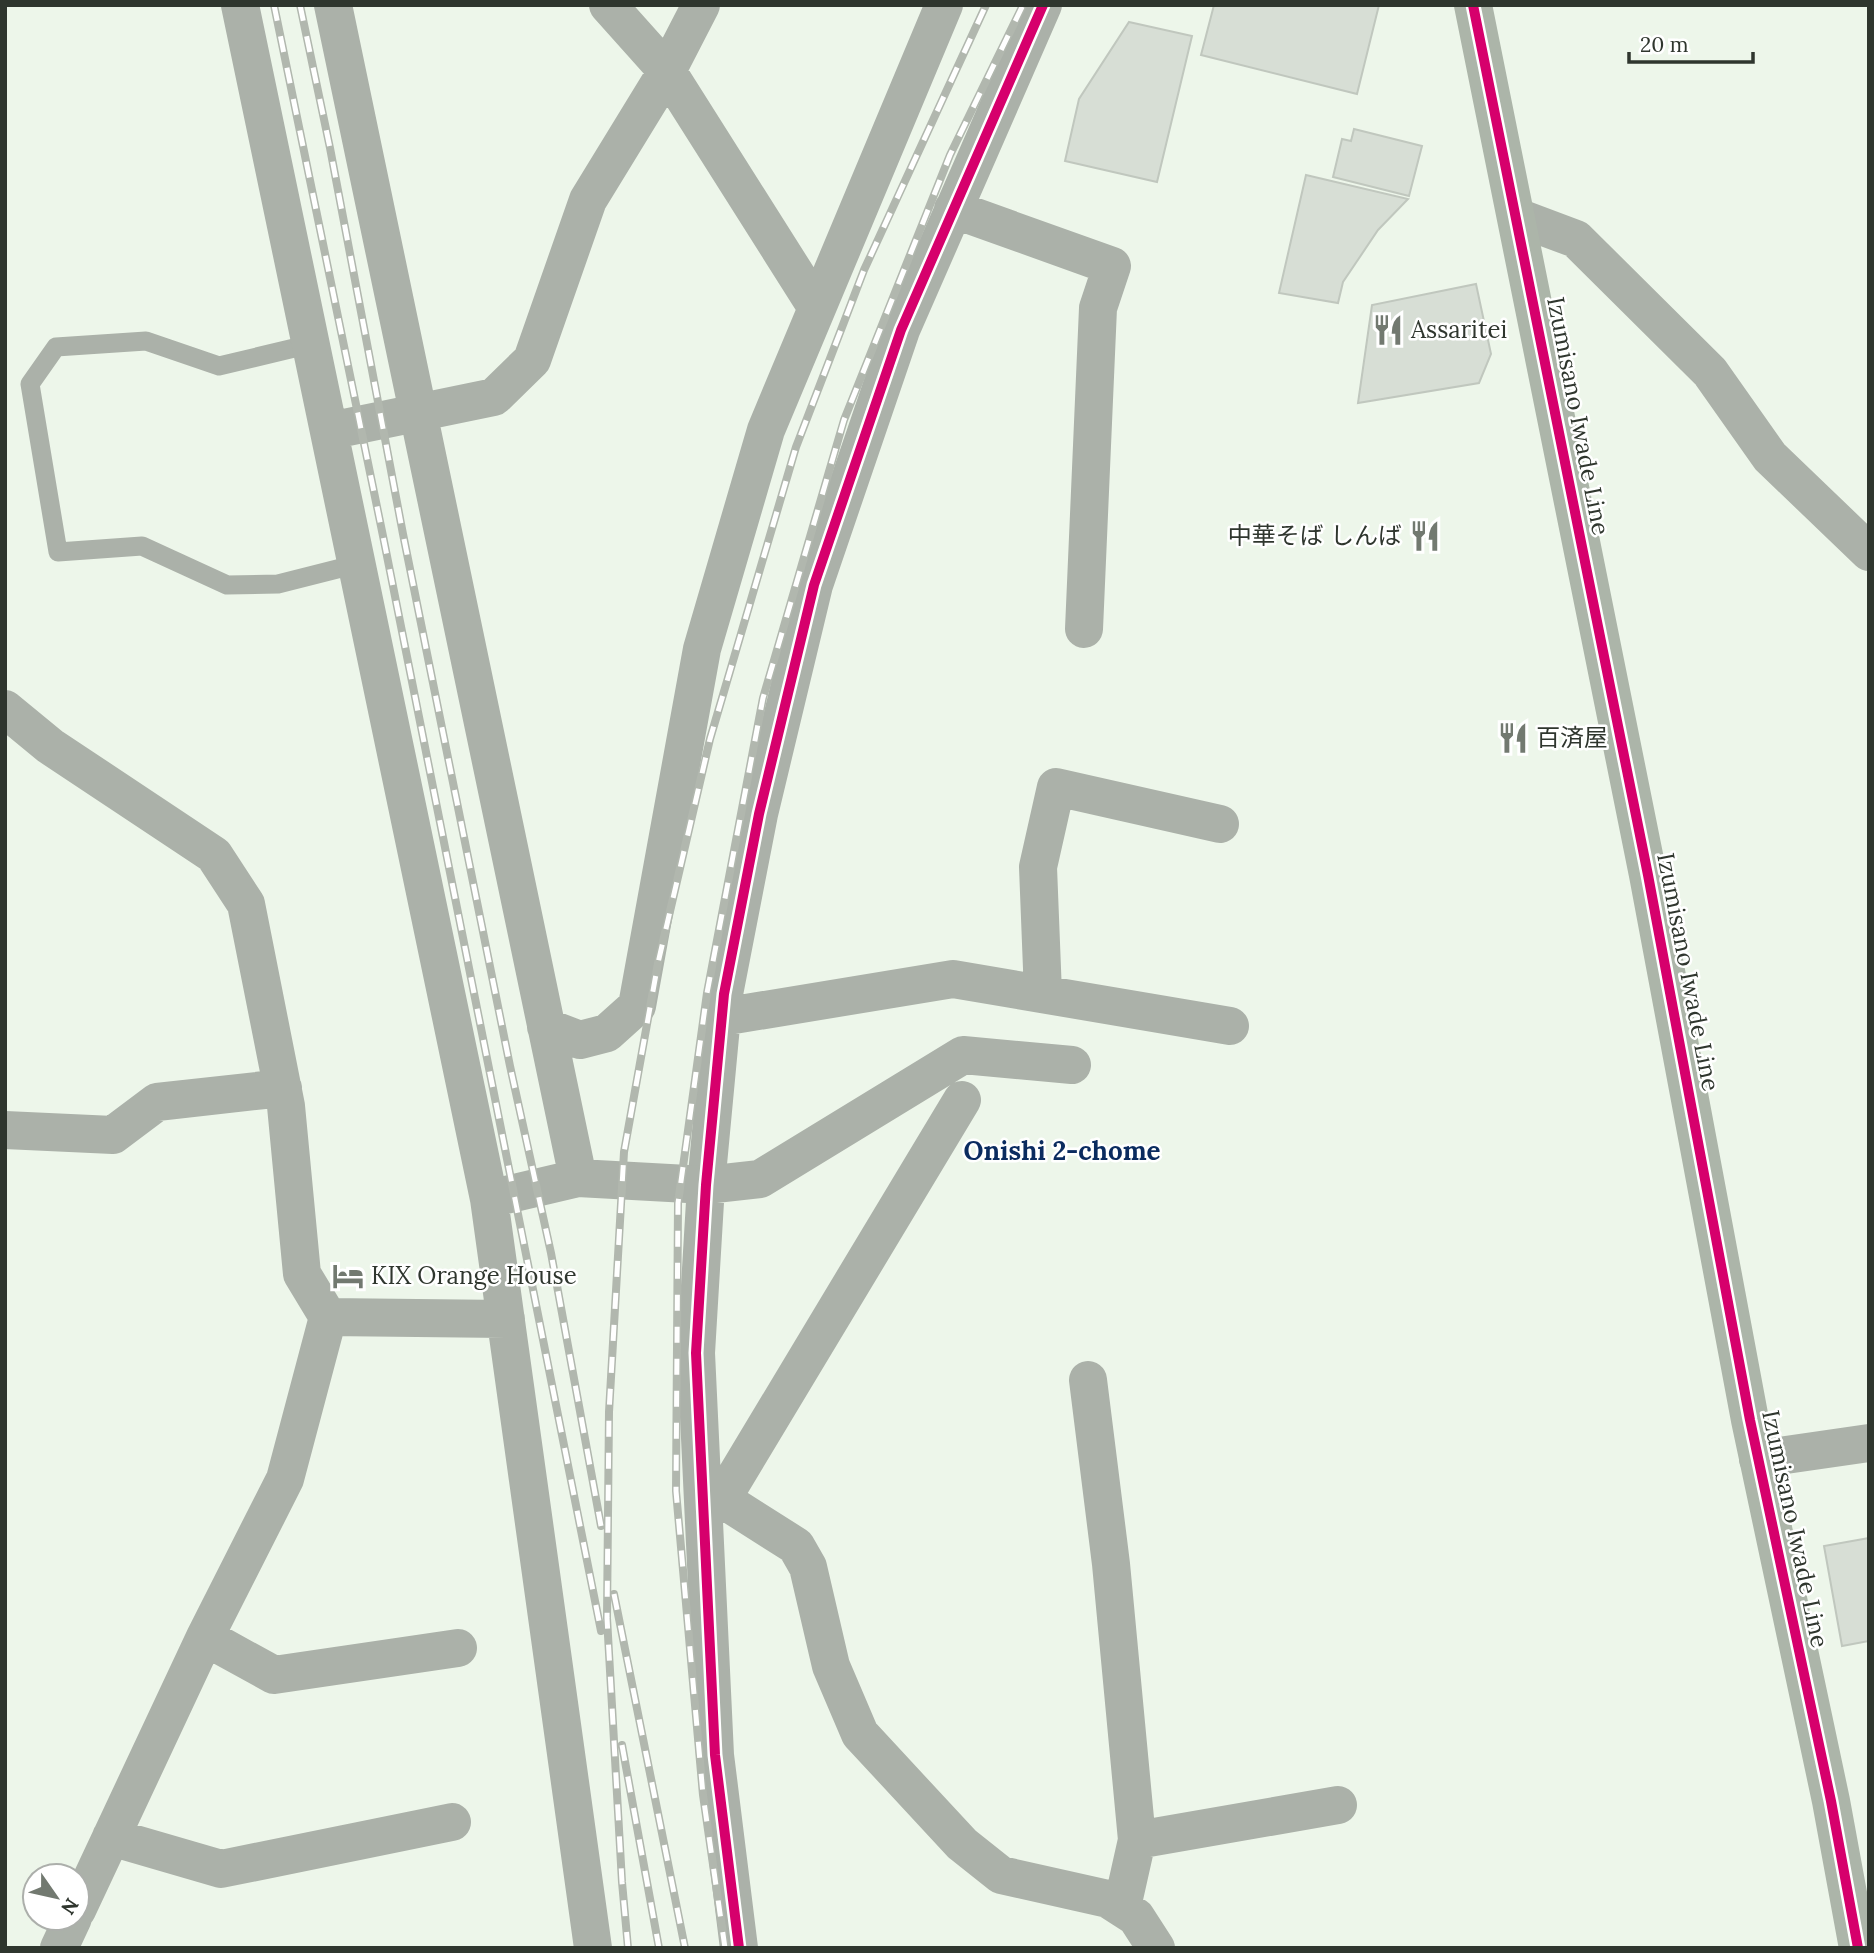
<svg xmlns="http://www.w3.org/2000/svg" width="1874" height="1953" font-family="Lora,'Noto Sans JP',serif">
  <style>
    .building { fill: #d7ded5; stroke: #c0c7be; stroke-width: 2 }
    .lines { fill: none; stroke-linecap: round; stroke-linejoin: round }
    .lane { stroke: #abb1a9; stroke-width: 19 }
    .street { stroke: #abb1a9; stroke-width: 38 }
    .primary { stroke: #acb5a9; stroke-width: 38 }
    .rail-casing { stroke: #b1b7ae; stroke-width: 8 }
    .rail { stroke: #fff; stroke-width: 5; stroke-dasharray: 16; stroke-linecap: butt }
    .cycleway-casing { stroke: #fff; stroke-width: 15 }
    .cycleway { stroke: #d6006c; stroke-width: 10 }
    .labels { text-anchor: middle; stroke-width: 5; stroke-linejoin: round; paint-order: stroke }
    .poi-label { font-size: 24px; fill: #2f362e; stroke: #fff; text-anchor: start }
    .street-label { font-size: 24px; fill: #2f362e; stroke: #fff }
    .neighbourhood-label { font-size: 26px; font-weight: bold; fill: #0a2b5f; stroke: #fff }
  </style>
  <rect width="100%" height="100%" fill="#edf6ea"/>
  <!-- building -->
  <path class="building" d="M 1214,5 L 1379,5 L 1357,94 L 1201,55 Z
    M 1129,22 L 1192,36 L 1157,182 L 1065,161 L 1079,99 Z
    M 1354,129 L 1422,146 L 1409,196 L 1333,177 L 1342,139 L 1351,141 Z
    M 1306,175 L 1408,199 L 1378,230 L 1343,282 L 1338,303 L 1279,293 Z
    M 1476,284 L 1491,354 L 1479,383 L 1358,403 L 1372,305 Z
    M 1869,1538 L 1869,1641 L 1842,1646 L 1824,1546 Z"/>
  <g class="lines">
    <!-- lane -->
    <path class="lane" d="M 311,344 L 219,366 L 146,341 L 56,347 L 30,384 L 58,552 L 142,546 L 227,585 L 278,584 L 357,564"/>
    <!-- street -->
    <path class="street" d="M 240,5 L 489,1199 L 593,1948
      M 333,5 L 578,1178
      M 608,5 L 667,71 L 817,308
      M 953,209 L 1112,266 L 1098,308 L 1084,629
      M 1517,217 L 1576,239 L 1710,372 L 1770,457 L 1869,552
      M 329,431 L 494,397 L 532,360 L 588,200 L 667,71 L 701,5
      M 5,709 L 50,746 L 214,855 L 246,904 L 286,1106 L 302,1274 L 328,1317 L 285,1479 L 205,1637 L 77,1910
      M 1043,994 L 1038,867 L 1056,787 L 1220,824
      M 722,1017 L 953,979 L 1230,1026
      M 546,1027 L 580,1040 L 607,1033 L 637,1006 L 702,649 L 766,430 L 944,5
      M 5,1130 L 113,1135 L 157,1102 L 283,1088
      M 489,1199 L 578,1178 L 706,1185 L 760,1179 L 963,1055 L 1072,1065
      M 328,1317 L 506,1319
      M 1088,1380 L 1111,1564 L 1137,1840 L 1122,1907
      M 1758,1459 L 1869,1443
      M 722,1499 L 962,1100
      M 704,1505 L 722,1499 L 796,1546 L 808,1567 L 831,1666 L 860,1734 L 962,1844 L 1001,1875 L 1108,1899 L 1136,1917 L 1156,1948
      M 205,1637 L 274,1675 L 458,1648
      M 111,1837 L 221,1869 L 452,1822
      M 1137,1840 L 1338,1805
      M 59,1948 L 73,1918
      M 739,1948 L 715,1755 L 696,1353 L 706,1185 L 724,994 L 759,814 L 814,585 L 901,330 L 1043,5"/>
    <!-- primary -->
    <path class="primary" d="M 1473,5 L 1648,875 L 1750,1420 L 1831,1801 L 1858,1948"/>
    <defs>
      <path id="rail" d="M 274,5 L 383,536 L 601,1631
        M 300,5 L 330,148 L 403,534 L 510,1066 L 551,1253 L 601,1526
        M 614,1594 L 685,1948
        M 622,1745 L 659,1948
        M 628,1948 L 622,1882 L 607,1618 L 609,1412 L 624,1152 L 658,963 L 710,739 L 796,447 L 864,270 L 986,5
        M 725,1948 L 703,1795 L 676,1491 L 678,1203 L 707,993 L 763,698 L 844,420 L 950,155 L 1023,5"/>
    </defs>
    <!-- rail casing -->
    <use href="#rail" class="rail-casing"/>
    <!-- rail -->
    <use href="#rail" class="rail"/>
    <defs>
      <path id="cycleway" d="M 1473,5 L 1648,875 L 1750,1420 L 1831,1801 L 1858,1948
        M 739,1948 L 715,1755 L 696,1353 L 706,1185 L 724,994 L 759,814 L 814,585 L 901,330 L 1043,5"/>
    </defs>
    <!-- cycleway casing -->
    <use href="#cycleway" class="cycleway-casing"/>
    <!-- cycleway -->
    <use href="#cycleway" class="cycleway"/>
  </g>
  <!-- icons -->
  <defs>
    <symbol id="restaurant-bare" viewBox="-9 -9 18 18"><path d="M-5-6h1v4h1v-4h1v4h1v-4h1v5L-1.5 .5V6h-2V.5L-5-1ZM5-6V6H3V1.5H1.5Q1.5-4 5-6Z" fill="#727970" stroke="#fff" stroke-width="2.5" paint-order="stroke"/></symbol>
    <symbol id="hotel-bare" viewBox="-9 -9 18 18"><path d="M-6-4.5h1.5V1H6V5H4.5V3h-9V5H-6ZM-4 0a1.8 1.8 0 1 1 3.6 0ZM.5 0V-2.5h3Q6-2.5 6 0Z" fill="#727970" stroke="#fff" stroke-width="2.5" paint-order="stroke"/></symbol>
  </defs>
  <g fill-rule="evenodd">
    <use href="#restaurant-bare" x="1366" y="308" width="44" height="44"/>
    <use href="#restaurant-bare" x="1403" y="514" width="44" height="44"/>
    <use href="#restaurant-bare" x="1491" y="716" width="44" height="44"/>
    <use href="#hotel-bare" x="326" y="1254" width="44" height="44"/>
  </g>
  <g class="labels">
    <!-- poi labels -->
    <g class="poi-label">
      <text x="1411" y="338">Assaritei</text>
      <text x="1402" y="544" text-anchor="end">中華そば しんば</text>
      <text x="1536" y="746">百済屋</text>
      <text x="371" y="1284">KIX Orange House</text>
    </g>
    <!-- street labels -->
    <g class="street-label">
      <text transform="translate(1578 416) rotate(79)" y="8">Izumisano Iwade Line</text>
      <text transform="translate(1688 972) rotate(79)" y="8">Izumisano Iwade Line</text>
      <text transform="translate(1795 1529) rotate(78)" y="8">Izumisano Iwade Line</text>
    </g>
    <!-- neighbourhood labels -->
    <g class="neighbourhood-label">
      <text x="1062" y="1160">Onishi 2-chome</text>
    </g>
  </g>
  <!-- border -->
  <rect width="1874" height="1953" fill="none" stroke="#2f362e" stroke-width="14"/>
  <!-- north arrow -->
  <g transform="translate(56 1897) rotate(124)"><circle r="33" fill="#ffffff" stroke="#acafab" stroke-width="2"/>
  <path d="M0-5L12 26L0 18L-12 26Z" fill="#727970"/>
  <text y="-10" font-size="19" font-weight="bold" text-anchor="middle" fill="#2f362e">N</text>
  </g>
  <!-- scale -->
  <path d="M1629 52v10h124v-10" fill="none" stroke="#2f362e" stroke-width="3.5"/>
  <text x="1640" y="52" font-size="21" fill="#2f362e" stroke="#ffffff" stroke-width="5" paint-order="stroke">20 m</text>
</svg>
